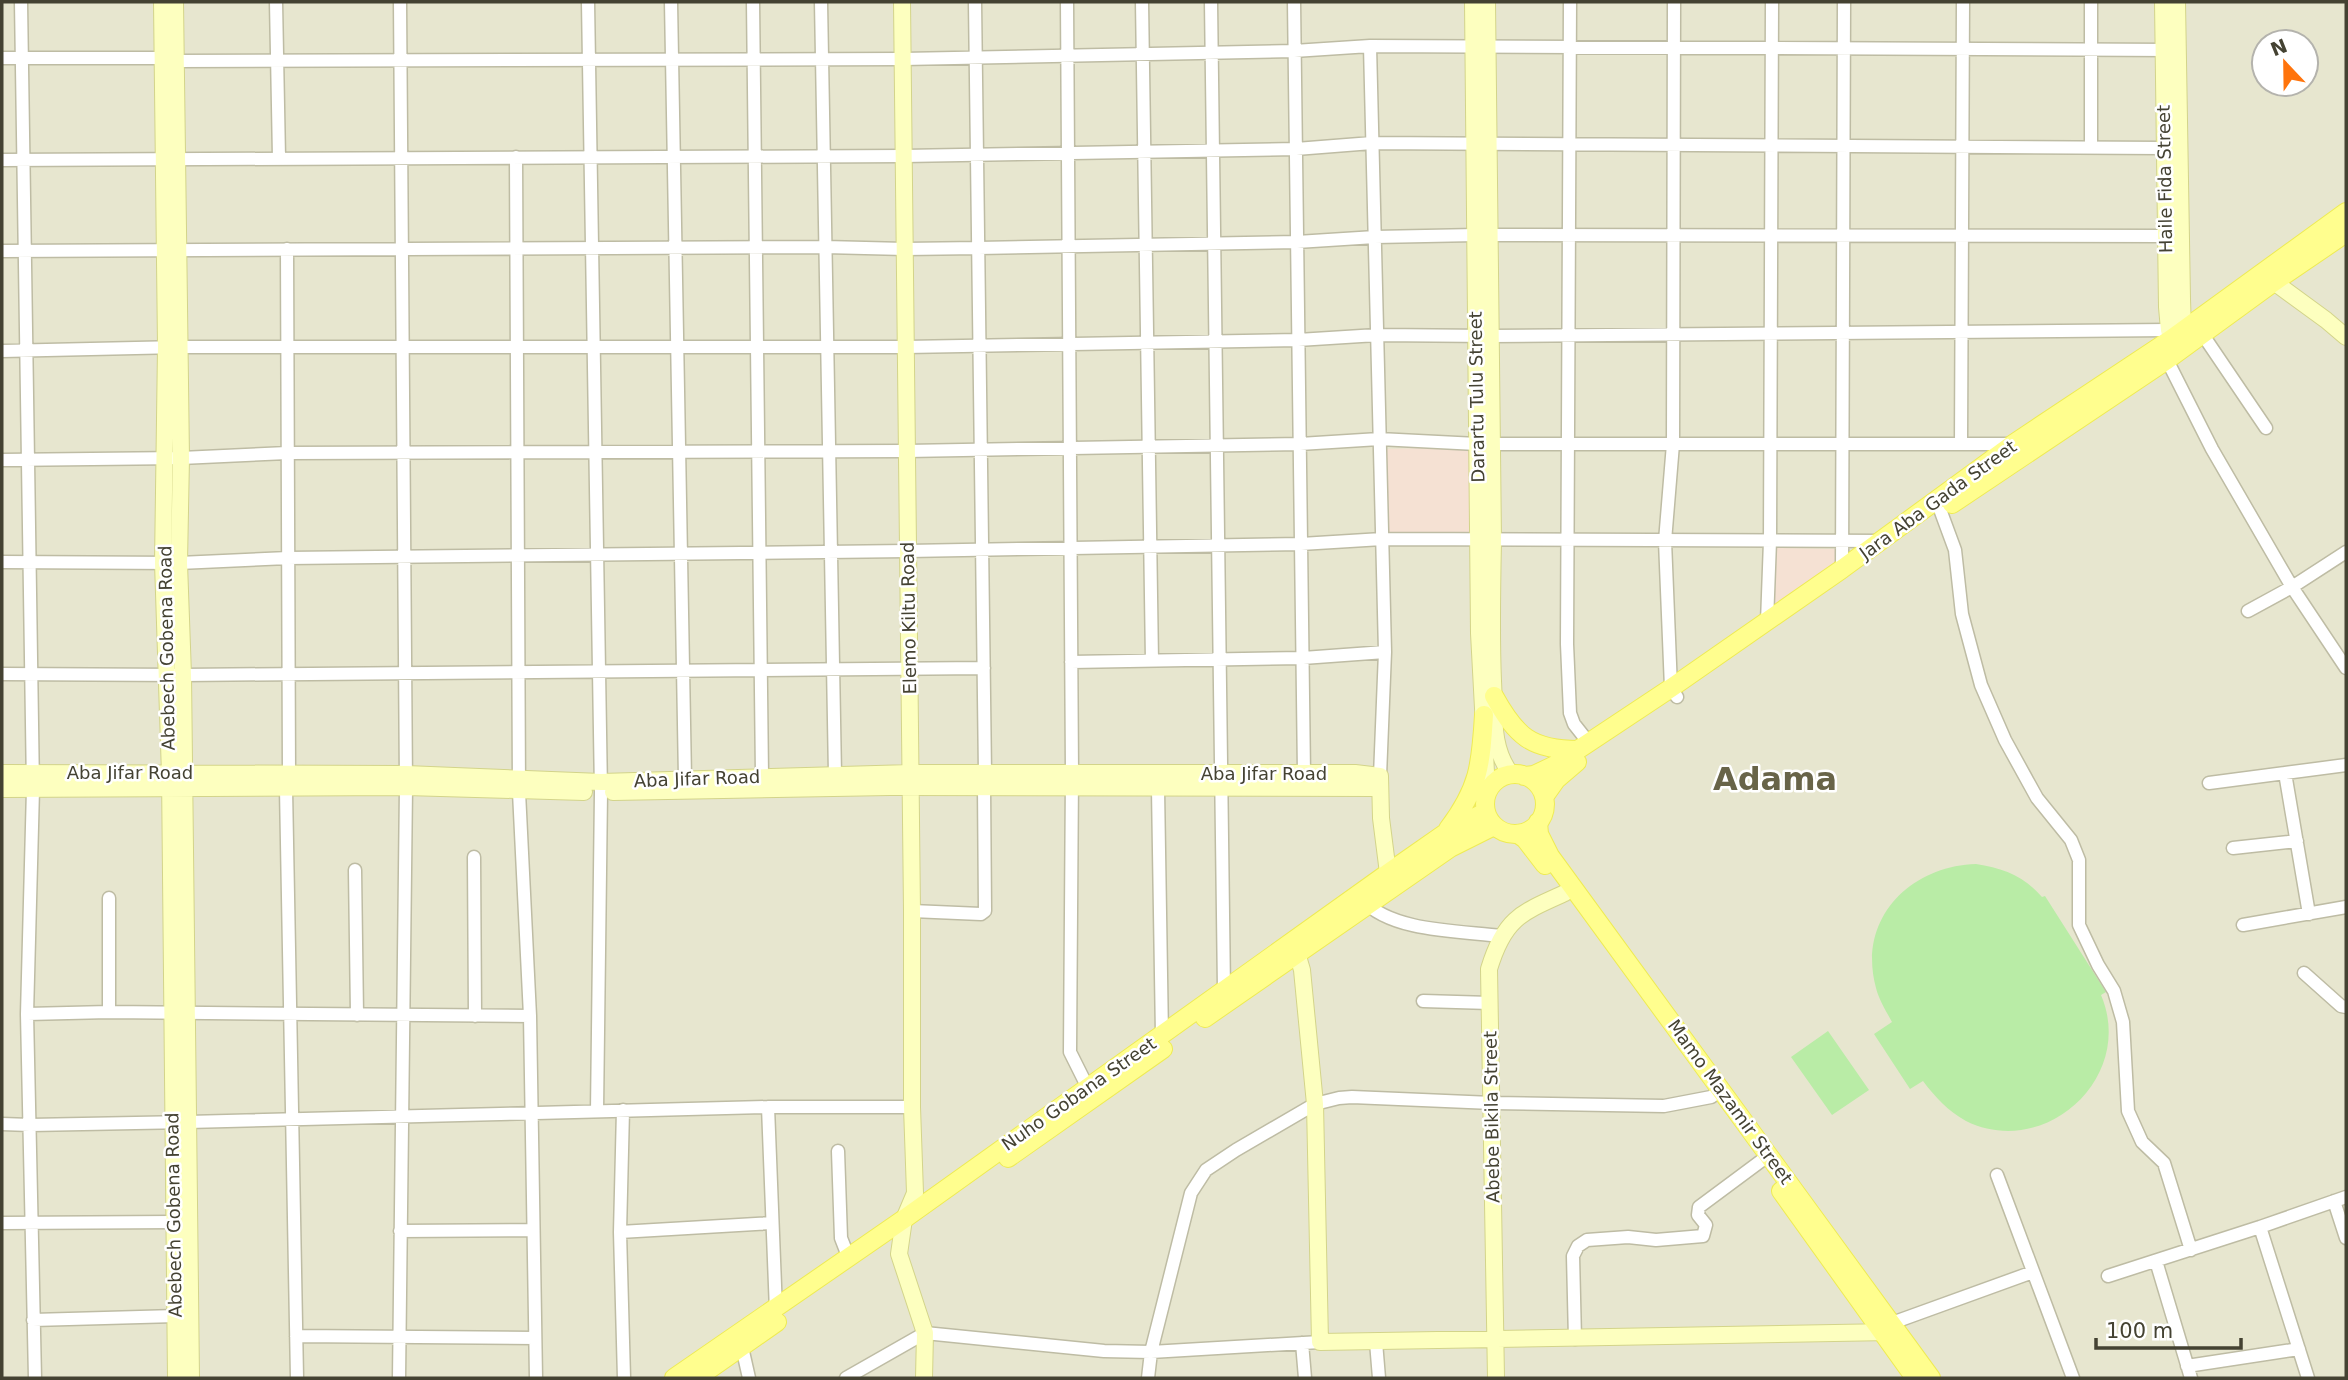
<svg xmlns="http://www.w3.org/2000/svg" width="2348" height="1380" font-family="'DejaVu Sans',sans-serif">
  <style>
    .residential { fill: #e7e6cf; fill-rule: evenodd }
    .medical { fill: #f5e1d3 }
    .green { fill: #b9eca6 }
    .lines { fill: none; stroke-linecap: round; stroke-linejoin: round }
    .street-casing { stroke: #bebca4; stroke-width: 15 }
    .secondary-casing { stroke: #d3d48a; stroke-width: 18 }
    .primary-casing { stroke: #eeeb54; stroke-width: 20 }
    .street { stroke: #fff; stroke-width: 12 }
    .secondary { stroke: #fdffbf; stroke-width: 16 }
    .primary { stroke: #fffe8e; stroke-width: 18 }
    .labels { text-anchor: middle; stroke-width: 5; stroke-linejoin: round; paint-order: stroke }
    .street-label { font-size: 18px; fill: #444232; stroke: #fff }
    .town-label { font-size: 32px; font-weight: bold; fill: #686448; stroke: #fff }
  </style>
  <rect width="100%" height="100%" fill="#f3f2e2"/>
  <!-- residential -->
  <path class="residential" d="M 2,2 L 2346,2 L 2346,1378 L 2,1378 ZM 2264,42 L 2306,42 L 2306,84 L 2264,84 Z"/>
  <!-- medical -->
  <path class="medical" d="M 1474,447 L 1474,537 L 1385,540 L 1384,449 Z
    M 1774,548 L 1839,549 L 1837,568 L 1770,615 Z"/>
  <!-- green -->
  <path class="green" d="M 1976,864 C 2003,868 2024,876 2042,897 L 2045,896 L 2106,992 L 2101,995 C 2136,1077 2045,1160 1966,1121 C 1948,1111 1935,1097 1923,1081 L 1910,1089 L 1874,1034 L 1892,1022 C 1886,1011 1879,1000 1876,988 C 1857,919 1910,866 1976,864 Z
    M 1828,1031 L 1869,1090 L 1832,1115 L 1791,1057 Z"/>
  <g class="lines">
    <defs>
      <path id="street" d="M 21,2 L 33,789 L 27,1014 L 35,1378
        M 276,2 L 279,158
        M 588,2 L 601,792 L 597,1111
        M 671,2 L 685,779
        M 753,2 L 762,776
        M 821,2 L 835,775
        M 975,2 L 985,774
        M 1067,2 L 1072,774 L 1070,1052 L 1090,1092
        M 1142,2 L 1152,661
        M 1211,2 L 1224,990
        M 1294,2 L 1304,774
        M 1570,2 L 1567,644 L 1570,713 L 1574,724 L 1589,743
        M 1674,2 L 1673,444 L 1665,541 L 1671,688 L 1677,697
        M 1370,46 L 1385,652 L 1380,776
        M 2,58 L 162,58 L 176,61 L 903,59 L 1294,51 L 1370,46 L 2171,50
        M 2091,148 L 2091,2
        M 516,157 L 519,792 L 530,1016 L 536,1378
        M 2,160 L 904,156 L 1296,149 L 1372,143 L 2164,148
        M 287,249 L 289,774
        M 2,251 L 825,247 L 905,249 L 978,248 L 1297,242 L 1375,237 L 1476,235 L 2167,236
        M 2203,335 L 2266,428
        M 2,351 L 180,347 L 906,347 L 1298,340 L 1377,335 L 1491,336 L 2169,330
        M 2167,360 L 2212,449 L 2292,587 L 2346,668
        M 1961,444 L 1963,2
        M 2,460 L 181,458 L 287,453 L 907,451 L 1300,444 L 1379,439 L 1477,444 L 2013,444
        M 1941,512 L 1955,550 L 1962,614 L 1981,685 L 2005,740 L 2037,798 L 2071,840 L 2079,860 L 2079,925 L 2098,965 L 2114,991 L 2123,1022 L 2128,1111 L 2142,1142 L 2164,1163 L 2191,1250
        M 2,562 L 179,563 L 288,558 L 908,551 L 1301,544 L 1382,539 L 1883,541
        M 1842,569 L 1844,2
        M 2248,611 L 2292,587 L 2346,552
        M 1767,622 L 1770,541 L 1772,2
        M 1071,662 L 1303,658 L 1385,652
        M 2,674 L 183,675 L 984,668
        M 2285,773 L 2309,914
        M 2209,783 L 2346,765
        M 286,789 L 297,1378
        M 1158,789 L 1162,1036
        M 2233,848 L 2297,841
        M 474,857 L 475,1016
        M 355,870 L 357,1015
        M 109,898 L 109,1012
        M 1363,900 C 1391,932 1462,931 1501,936
        M 912,911 L 981,914 L 985,911 L 984,787
        M 2243,925 L 2346,907
        M 2304,973 L 2341,1006 L 2346,1007
        M 1423,1001 L 1490,1003
        M 27,1014 L 109,1012 L 530,1016
        M 768,1107 L 776,1311
        M 623,1110 L 620,1232 L 624,1378
        M 2,1124 L 30,1125 L 188,1122 L 768,1107 L 912,1107
        M 838,1151 L 841,1238 L 848,1256
        M 1997,1175 L 2073,1378
        M 2334,1201 L 2346,1238
        M 2,1223 L 175,1222
        M 2260,1227 L 2308,1378
        M 400,1231 L 533,1230
        M 620,1232 L 771,1223
        M 2156,1261 L 2191,1378
        M 2108,1276 L 2260,1227 L 2346,1197
        M 33,1320 L 176,1316
        M 1892,1323 L 2033,1272
        M 296,1336 L 535,1338
        M 1575,1339 L 1573,1256 L 1578,1246 L 1587,1240 L 1628,1237 L 1656,1240 L 1703,1236 L 1706,1225 L 1698,1215 L 1699,1207 L 1769,1155
        M 1376,1342 L 1379,1378
        M 1302,1343 L 1305,1378
        M 742,1347 L 749,1378
        M 2187,1366 L 2299,1349
        M 399,1378 L 406,787 L 400,2
        M 846,1378 L 925,1333 L 1104,1351 L 1151,1352 L 1320,1342
        M 1148,1378 L 1151,1352 L 1191,1193 L 1206,1170 L 1236,1150 L 1315,1104 L 1339,1098 L 1352,1097 L 1492,1103 L 1664,1106 L 1711,1097 L 1721,1090"/>
      <path id="secondary" d="M 162,2 L 166,347 L 163,563 L 170,774 L 176,1378
        M 175,2 L 181,458 L 179,563 L 183,675 L 191,1378
        M 902,2 L 912,911 L 912,1107 L 915,1193 L 904,1219 L 899,1254 L 925,1333 L 924,1378
        M 1473,2 L 1479,633 L 1484,727
        M 1487,2 L 1493,541 C 1492,588 1491,634 1493,681 C 1495,713 1490,747 1511,774
        M 2163,2 L 2167,307 L 2169,330 L 2174,349
        M 2177,2 L 2182,299 L 2183,330 L 2186,340
        M 2274,282 L 2326,320 L 2346,337
        M 1485,753 L 1487,792
        M 2,773 L 406,774 L 601,782 L 911,773 L 1355,773 L 1380,776 L 1381,818 L 1388,873
        M 2,789 L 406,787 L 584,792
        M 613,792 L 890,787 L 1380,788
        M 1292,945 L 1297,953 L 1302,970 L 1315,1104 L 1320,1342 L 1891,1332
        M 1496,1378 L 1489,969 C 1504,919 1520,913 1565,893"/>
      <path id="primary" d="M 1952,504 L 2167,360 L 2274,282 L 2346,233
        M 1494,696 C 1516,736 1531,750 1578,750
        M1485 804a30 30 0 1 1 60 0a30 30 0 1 1-60 0Z
        M 1524,776 L 1534,775 L 1555,765 L 1671,688 L 1842,569 L 2013,444 L 2171,339 L 2346,212
        M 1544,797 L 1556,780 L 1577,762
        M 1538,822 L 1539,834 L 1550,856 L 1931,1378
        M 1448,829 C 1479,788 1481,765 1484,715
        M 1518,834 L 1525,839 L 1545,865
        M 1205,1018 L 1450,848 L 1494,826
        M 1008,1158 L 1163,1049
        M 1781,1191 L 1915,1378
        M 674,1378 L 904,1219 L 1388,873 L 1444,834 L 1485,812
        M 697,1378 L 777,1322"/>
    </defs>
    <!-- street casing -->
    <use href="#street" class="street-casing"/>
    <!-- secondary casing -->
    <use href="#secondary" class="secondary-casing"/>
    <!-- primary casing -->
    <use href="#primary" class="primary-casing"/>
    <!-- street -->
    <use href="#street" class="street"/>
    <!-- secondary -->
    <use href="#secondary" class="secondary"/>
    <!-- primary -->
    <use href="#primary" class="primary"/>
  </g>
  <g class="labels">
    <!-- street labels -->
    <g class="street-label">
      <text transform="translate(2165 179) rotate(-91)" y="6">Haile Fida Street</text>
      <text transform="translate(1477 397) rotate(-91)" y="6">Darartu Tulu Street</text>
      <text transform="translate(1938 500) rotate(-36)" y="6">Jara Aba Gada Street</text>
      <text transform="translate(909 618) rotate(-91)" y="6">Elemo Kiltu Road</text>
      <text transform="translate(167 648) rotate(-91)" y="6">Abebech Gobena Road</text>
      <text x="130" y="779">Aba Jifar Road</text>
      <text x="1264" y="780">Aba Jifar Road</text>
      <text transform="translate(697 779) rotate(-2)" y="6">Aba Jifar Road</text>
      <text transform="translate(1079 1094) rotate(-35)" y="6">Nuho Gobana Street</text>
      <text transform="translate(1730 1102) rotate(54)" y="6">Mamo Mazamir Street</text>
      <text transform="translate(1492 1117) rotate(-91)" y="6">Abebe Bikila Street</text>
      <text transform="translate(174 1215) rotate(-91)" y="6">Abebech Gobena Road</text>
    </g>
    <!-- town labels -->
    <g class="town-label">
      <text x="1775" y="790">Adama</text>
    </g>
  </g>
  <!-- border -->
  <rect width="2348" height="1380" fill="none" stroke="#444232" stroke-width="7"/>
  <!-- north arrow -->
  <g transform="translate(2285 63) rotate(338)"><circle r="33" fill="#ffffff" stroke="#b4b3ad" stroke-width="2"/>
  <path d="M0-5L12 26L0 18L-12 26Z" fill="#ff740c"/>
  <text y="-10" font-size="19" font-weight="bold" text-anchor="middle" fill="#444232">N</text>
  </g>
  <!-- scale -->
  <path d="M2096 1338v10h145v-10" fill="none" stroke="#444232" stroke-width="3.5"/>
  <text x="2106" y="1338" font-size="21" fill="#444232" stroke="#ffffff" stroke-width="5" paint-order="stroke">100 m</text>
</svg>
